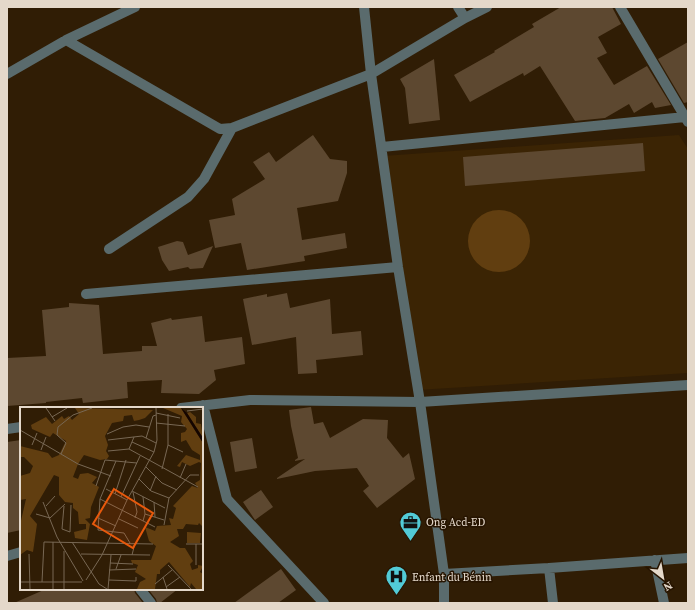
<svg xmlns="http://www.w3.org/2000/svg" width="695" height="610" font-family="'Source Serif 4',serif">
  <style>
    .built { fill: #3b2404 }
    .green { fill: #613e10 }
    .building { fill: #5d4830 }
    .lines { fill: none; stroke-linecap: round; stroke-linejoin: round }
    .minor { stroke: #5a6b6d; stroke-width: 10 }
    .labels { text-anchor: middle; stroke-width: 3; stroke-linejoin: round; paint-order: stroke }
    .poi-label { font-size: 11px; fill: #e4d8ca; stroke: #261400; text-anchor: start }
    .inset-road { fill: none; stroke: #786854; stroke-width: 1 }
    .view { fill: #e8590c; fill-opacity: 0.15; stroke: #e8590c; stroke-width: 2 }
    .inset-edge { fill: none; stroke: #e4d8ca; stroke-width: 2 }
  </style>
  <rect width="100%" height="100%" fill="#301d05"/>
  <!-- built -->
  <path class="built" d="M 679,135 L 688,149 L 688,373 L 417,390 L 383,156 Z"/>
  <!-- green -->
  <path class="green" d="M468 241a31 31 0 1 1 62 0a31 31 0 1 1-62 0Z"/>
  <!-- building -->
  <path class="building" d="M 561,7 L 612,7 L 621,24 L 598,37 L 607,53 L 597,58 L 614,85 L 647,66 L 671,105 L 655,108 L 652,102 L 634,113 L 629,104 L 605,118 L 575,121 L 540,66 L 524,76 L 523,73 L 470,102 L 454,75 L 495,52 L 494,51 L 534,27 L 532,24 Z
    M 688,42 L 688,102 L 684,103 L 658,59 Z
    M 434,59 L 440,120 L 409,124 L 405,88 L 400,79 Z
    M 313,135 L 330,159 L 347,161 L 347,173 L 338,201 L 297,208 L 302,240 L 345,233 L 347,248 L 304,256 L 305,261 L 247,270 L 241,243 L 215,248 L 209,220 L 235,215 L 232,199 L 265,179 L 253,162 L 269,152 L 276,162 Z
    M 643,143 L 645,171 L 465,186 L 463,157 Z
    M 177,241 L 183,242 L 188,255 L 213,246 L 203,268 L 190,269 L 188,267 L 169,271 L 162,260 L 158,247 Z
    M 287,293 L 290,308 L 330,299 L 332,334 L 361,331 L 363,355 L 316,360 L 317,373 L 298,374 L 296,337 L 252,345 L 243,299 L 267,294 L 267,297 Z
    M 69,303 L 99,305 L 103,354 L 142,351 L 142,346 L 157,346 L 151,323 L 171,318 L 172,320 L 202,316 L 205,342 L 242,337 L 245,364 L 214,370 L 216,380 L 199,394 L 161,393 L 162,380 L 127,382 L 128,398 L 83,403 L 82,398 L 46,402 L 46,403 L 7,406 L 7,358 L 46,356 L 42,310 L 69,307 Z
    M 311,407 L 314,424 L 323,422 L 330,438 L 363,419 L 388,420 L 387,438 L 403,458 L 409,453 L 415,479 L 377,508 L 363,491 L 369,486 L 357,468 L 315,471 L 277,479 L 277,478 L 305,459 L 295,461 L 295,460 L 298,458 L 291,426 L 289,410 Z
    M 252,438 L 257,468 L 235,472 L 230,442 Z
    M 21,440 L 21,530 L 7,533 L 7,442 Z
    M 261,490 L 273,507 L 255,520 L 243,502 Z
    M 281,569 L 296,590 L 278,603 L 234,603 Z
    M 46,589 L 134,589 L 135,593 L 143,603 L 14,603 Z
    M 148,589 L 178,589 L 160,603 L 157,603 L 156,599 Z"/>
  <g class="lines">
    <!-- minor -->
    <path class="minor" d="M 364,7 L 371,74 L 398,267 L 420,402 L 444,574 L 444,603
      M 458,7 L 465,18
      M 620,7 L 688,122
      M 66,40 L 220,129 L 232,128 L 371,74 L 465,18 L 487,7
      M 7,74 L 66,40 L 135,7
      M 382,147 L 685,117
      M 109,249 L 188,197 L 204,179 L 232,128
      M 86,294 L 398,267
      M 203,405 L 227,499 L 324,603
      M 181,408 L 250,400 L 420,402 L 688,385
      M 7,429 L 21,427
      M 7,556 L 21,552
      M 655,560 L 664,603
      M 549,568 L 553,603
      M 444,574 L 549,568 L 688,558
      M 140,589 L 151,603"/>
  </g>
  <!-- icons -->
  <defs>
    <symbol id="office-pin" viewBox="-11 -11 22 30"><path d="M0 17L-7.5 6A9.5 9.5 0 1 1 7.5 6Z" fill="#52cbd7" stroke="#261400"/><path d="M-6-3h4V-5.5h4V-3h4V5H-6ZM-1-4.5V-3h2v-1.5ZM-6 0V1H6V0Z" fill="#111"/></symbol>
    <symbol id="hospital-pin" viewBox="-11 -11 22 30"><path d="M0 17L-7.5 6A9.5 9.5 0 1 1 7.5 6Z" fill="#52cbd7" stroke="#261400"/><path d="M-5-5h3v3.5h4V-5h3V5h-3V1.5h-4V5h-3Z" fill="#111"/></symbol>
  </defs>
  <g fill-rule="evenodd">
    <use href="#office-pin" x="398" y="510" width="25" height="34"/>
    <use href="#hospital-pin" x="384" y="564" width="25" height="34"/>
  </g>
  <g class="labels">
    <!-- poi labels -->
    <g class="poi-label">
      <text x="426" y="526">Ong Acd-ED</text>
      <text x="412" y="581">Enfant du Bénin</text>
    </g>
  </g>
  <!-- overview -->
  <g transform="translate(20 407)">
    <rect width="183" height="183" fill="#301d05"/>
    <path d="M 55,1 L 133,3 L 125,11 L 119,13 L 114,14 L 112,8 L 104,9 L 103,14 L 92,16 L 85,29 L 88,38 L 86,44 L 89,49 L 87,52 L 80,53 L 64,48 L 58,57 L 53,70 L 58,72 L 60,67 L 68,66 L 77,70 L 72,76 L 79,80 L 71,100 L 70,111 L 65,112 L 70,117 L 67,133 L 55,131 L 54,125 L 66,122 L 66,117 L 59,117 L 58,105 L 53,101 L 53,96 L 45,95 L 39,88 L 39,70 L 34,68 L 10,109 L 17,117 L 13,145 L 7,143 L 0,148 L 0,118 L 6,92 L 0,93 L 0,69 L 10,66 L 13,59 L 4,50 L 0,50 L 0,39 L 28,46 L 32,51 L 39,48 L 46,34 L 33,26 L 30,30 L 12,22 L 11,18 L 26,10 L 32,17 L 42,9 L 44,12 L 49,9 L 52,13 L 59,7 ZM 143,1 L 161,1 L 183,36 L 183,120 L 179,116 L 178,118 L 166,117 L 163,122 L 157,122 L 159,129 L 150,135 L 160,141 L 165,141 L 173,154 L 170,157 L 172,163 L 178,161 L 178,158 L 183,159 L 180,165 L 183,167 L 183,182 L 176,182 L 171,176 L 170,180 L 149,155 L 140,163 L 140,167 L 137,167 L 135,182 L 117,182 L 120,175 L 126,172 L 115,165 L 118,158 L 112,156 L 111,153 L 131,153 L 136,139 L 129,134 L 125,120 L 135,124 L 137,119 L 151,118 L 149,111 L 153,112 L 156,101 L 153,99 L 172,79 L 178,81 L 175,76 L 180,73 L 181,56 L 179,55 L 170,59 L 162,55 L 160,60 L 157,59 L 166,48 L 180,53 L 180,48 L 172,43 L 166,33 L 161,35 L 161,26 L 165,25 L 167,22 L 161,15 L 162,9 ZM 170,5 L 176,10 L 176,16 L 181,17 L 183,31 L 167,6 ZM 167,125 L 181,126 L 180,136 L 167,136 Z" fill="#613e10"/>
    <path d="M 161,1 L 167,6 L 183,31 L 183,36 Z" fill="#150500"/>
    <path class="inset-road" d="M 26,1 L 35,14M 167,4 L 183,2M 136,6 L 160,11M 32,10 L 47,1M 136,16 L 165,19M 0,23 L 58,57 L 91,69M 87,27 L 103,20 L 116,18 L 129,20M 126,31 L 133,9 L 136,8M 88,33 L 122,29 L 136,36M 112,35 L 134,45M 12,38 L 17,26M 148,38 L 163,45M 109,42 L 114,30M 21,43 L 26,30M 88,44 L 109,42 L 178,80M 41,47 L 46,36 L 37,28 L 38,20 L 53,8 L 72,1M 96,54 L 80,92 L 78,123 L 104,126 L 110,136M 126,60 L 142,76 L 157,83M 142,62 L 148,38 L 148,7M 160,71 L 166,57M 119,72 L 131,84 L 149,91M 76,79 L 85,53 L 117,56M 86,82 L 107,93M 112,84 L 145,101M 130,84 L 136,69M 113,85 L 117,105 L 115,111M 95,87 L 106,53M 101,90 L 120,49M 123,90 L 125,107 L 123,114M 80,92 L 135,120M 23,95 L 37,130 L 63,174M 134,95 L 135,110M 26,99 L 35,89M 44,99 L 42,122 L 50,125 L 51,98M 16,107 L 30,111 L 45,97M 125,107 L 144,113M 78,111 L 96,119M 99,112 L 118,121M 144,118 L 149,91 L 170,68 L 179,68M 52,135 L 79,177 L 87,182M 166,137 L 183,137M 9,147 L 10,182M 61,147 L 130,148M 112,148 L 115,136M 90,156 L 113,157M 148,158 L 171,182M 176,158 L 176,137M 96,162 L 101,148M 89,163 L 116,162M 143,170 L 147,182M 66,173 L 82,148 L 107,93 L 134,45 L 137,33 L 136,1M 89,173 L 116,174 L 116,170M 0,175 L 62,175M 22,175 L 24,135 L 133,137M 135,177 L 152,163M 146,180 L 160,170M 33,182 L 33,135M 44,182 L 44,144M 88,182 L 91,148"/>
    <path class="view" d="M 94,82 L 133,106 L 113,141 L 73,117 Z"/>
    <rect width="183" height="183" class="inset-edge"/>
  </g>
  <!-- border -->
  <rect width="695" height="610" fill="none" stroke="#e4d8ca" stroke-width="16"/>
  <!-- north arrow -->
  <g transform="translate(663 578) rotate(149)" stroke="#261400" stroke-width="3" paint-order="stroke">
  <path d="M0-3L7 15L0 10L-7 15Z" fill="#e4d8ca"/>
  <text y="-6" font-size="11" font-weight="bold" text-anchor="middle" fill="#e4d8ca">N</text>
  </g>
</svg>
